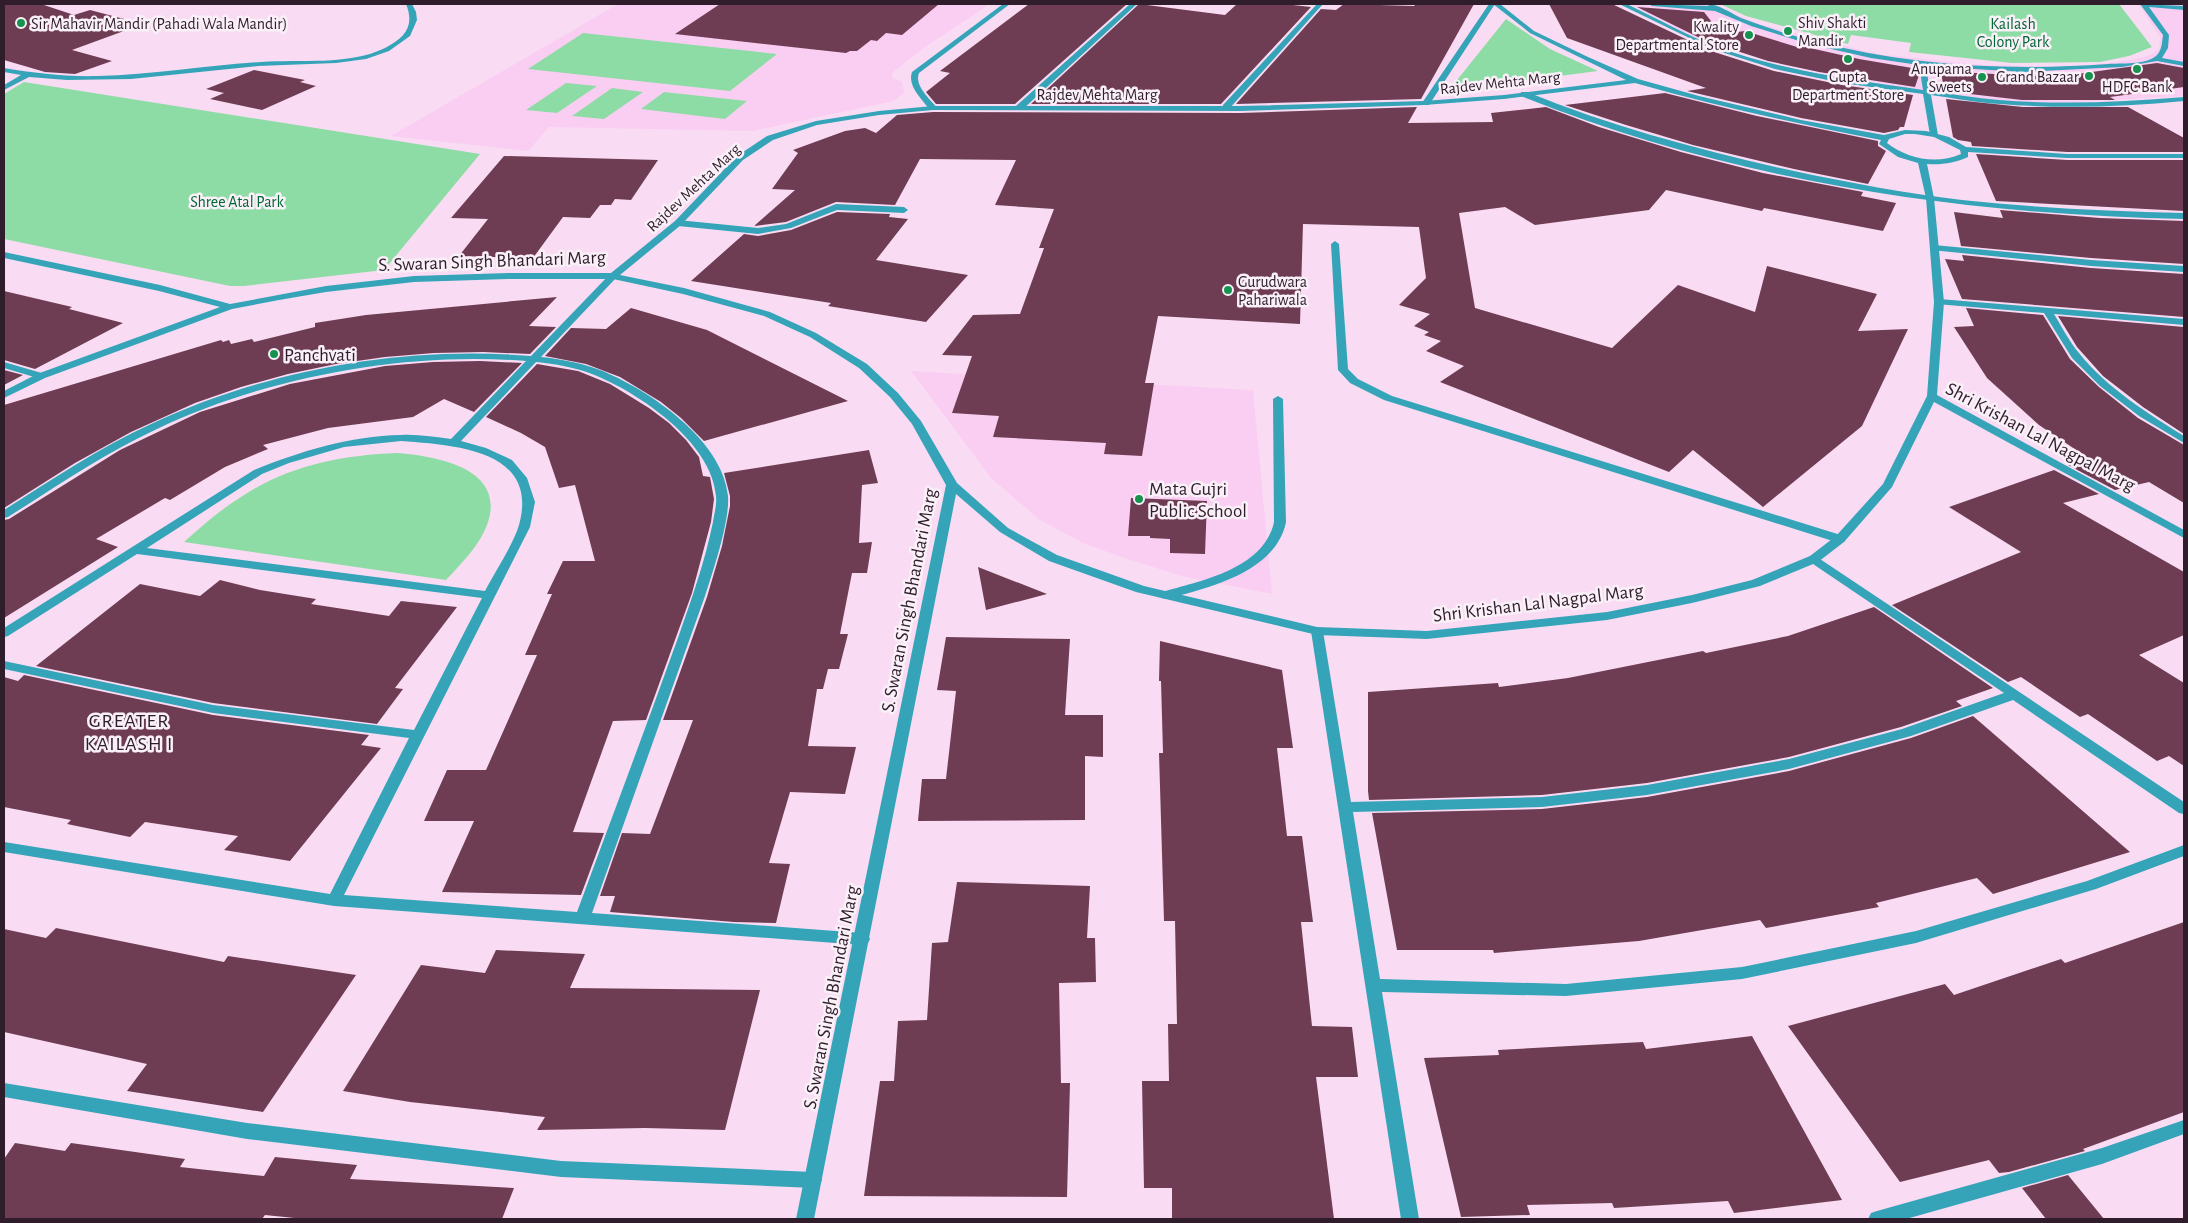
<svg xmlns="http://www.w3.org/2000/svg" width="2188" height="1223" font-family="'Alegreya Sans',sans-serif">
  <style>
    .built { fill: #facef2 }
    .green { fill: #8edca5 }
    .building { fill: #6f3d53 }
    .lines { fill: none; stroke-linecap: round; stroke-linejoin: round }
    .service { fill: #36a4b8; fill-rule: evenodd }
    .minor { fill: #36a4b8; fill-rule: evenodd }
    .tertiary { fill: #36a4b8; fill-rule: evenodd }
    .poi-dot { fill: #179350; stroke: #faf0f8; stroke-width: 2 }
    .labels { text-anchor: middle; stroke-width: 5; stroke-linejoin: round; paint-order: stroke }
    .far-poi-label { font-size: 16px; fill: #2f1d2c; stroke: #faf0f8; text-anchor: start }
    .far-park-label { font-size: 16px; fill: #006634; stroke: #faf0f8 }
    .far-street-label { font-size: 16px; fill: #2f1d2c; stroke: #faf0f8 }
    .street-label { font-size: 19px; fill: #2f1d2c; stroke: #faf0f8 }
    .poi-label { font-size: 19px; fill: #2f1d2c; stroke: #faf0f8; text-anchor: start }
    .neighbourhood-label { font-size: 20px; letter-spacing: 1px; fill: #2f1d2c; stroke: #faf0f8 }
  </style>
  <rect width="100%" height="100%" fill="#f9dcf3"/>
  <!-- built -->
  <path class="built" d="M 618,4 L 990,4 L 925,47 L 892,73 L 892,77 L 902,82 L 904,93 L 894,101 L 753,131 L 549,127 L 528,151 L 391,136 Z
    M 1630,4 L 1715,4 L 1719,8 L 1762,25 L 1877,54 L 1983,65 L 2067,67 L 2120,62 L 2148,56 L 2159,49 L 2160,37 L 2138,4 L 2184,4 L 2184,96 L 2061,103 L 1997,101 L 1907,88 L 1779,64 L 1693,38 Z
    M 911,371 L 1253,390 L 1272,594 L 1182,576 L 1127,559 L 1085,544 L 1040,520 L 991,478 Z"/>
  <!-- green -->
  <path class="green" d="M 1720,4 L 2119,4 L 2152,47 L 2129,56 L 2100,62 L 2012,63 L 1909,52 L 1911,43 L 1851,35 L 1848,44 L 1746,16 Z
    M 1506,19 L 1550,49 L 1598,71 L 1449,90 Z
    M 583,33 L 777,54 L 730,91 L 528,69 Z
    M 24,82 L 480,154 L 384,270 L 244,286 L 230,286 L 4,239 L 4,94 Z
    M 566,83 L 597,86 L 557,113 L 526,110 Z
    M 612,88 L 643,92 L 604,119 L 572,116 Z
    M 664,92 L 747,101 L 725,119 L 641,109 Z
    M 397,453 C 436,456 508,468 487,525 C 479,546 461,564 446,580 L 184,542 C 202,526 220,510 241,497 C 287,466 342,455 397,453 Z"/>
  <!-- building -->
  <path class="building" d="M 4,4 L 41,4 L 74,15 L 90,10 L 143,24 L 72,50 L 112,61 L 75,74 L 45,72 L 4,60 Z
    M 720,4 L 939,4 L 902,35 L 886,33 L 877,41 L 871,40 L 857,51 L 850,51 L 846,53 L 675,34 Z
    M 1029,4 L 1127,4 L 1015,104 L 936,104 L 926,92 L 950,73 L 940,71 Z
    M 1139,4 L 1225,15 L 1237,4 L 1284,4 L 1311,7 L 1221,104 L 1031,104 Z
    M 1344,4 L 1414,6 L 1416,4 L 1474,4 L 1421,99 L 1236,104 L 1321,9 L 1336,10 Z
    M 1549,4 L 1612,4 L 1711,51 L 1774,71 L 1842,85 L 1913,95 L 1904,127 L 1900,127 L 1898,130 L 1884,133 L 1801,118 L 1687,91 L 1706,88 L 1567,38 Z
    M 1637,7 L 1704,12 L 1721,34 L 1745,31 L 1797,47 L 1801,46 L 1859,59 L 1918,69 L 1919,75 L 1915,87 L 1819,72 L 1768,61 L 1706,41 Z
    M 2157,63 L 2184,68 L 2184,87 L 2110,97 L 2115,100 L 2022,100 L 1944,91 L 1941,71 L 2029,76 L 2070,75 Z
    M 254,70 L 305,80 L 300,82 L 316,86 L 262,110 L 210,99 L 224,93 L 206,89 Z
    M 1665,93 L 1757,116 L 1878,141 L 1878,146 L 1886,151 L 1868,184 L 1794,169 L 1693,145 L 1626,125 L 1565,105 Z
    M 1946,99 L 2023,107 L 2128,107 L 2184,138 L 2184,152 L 2067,152 L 1972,146 L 1971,142 L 1958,140 L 1953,137 Z
    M 1417,107 L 1408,123 L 1493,122 L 1491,113 L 1546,107 L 1599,127 L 1681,152 L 1763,173 L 1863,192 L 1861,196 L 1896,203 L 1883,231 L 1764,208 L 1762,211 L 1666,190 L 1649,210 L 1535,225 L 1505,207 L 1459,213 L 1475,308 L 1612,348 L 1678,285 L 1755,312 L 1767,266 L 1877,294 L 1858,331 L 1908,329 L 1862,426 L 1763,507 L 1693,450 L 1669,472 L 1440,382 L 1464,366 L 1426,351 L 1441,341 L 1424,335 L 1429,332 L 1414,326 L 1430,314 L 1399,305 L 1426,278 L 1419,227 L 1303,224 L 1300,324 L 1158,316 L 1145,383 L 1154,383 L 1142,456 L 1104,454 L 1106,443 L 993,437 L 999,416 L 952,413 L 972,356 L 942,355 L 973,315 L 1020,314 L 1044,248 L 1039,248 L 1054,209 L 995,205 L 1016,160 L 920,159 L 895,205 L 836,202 L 786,222 L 754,226 L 795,190 L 772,189 L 798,153 L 793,150 L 845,131 L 865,128 L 876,133 L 897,115 L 933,112 L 1240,113 Z
    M 1976,154 L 2067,160 L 2184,160 L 2184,211 L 1996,201 Z
    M 504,156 L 658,160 L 631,200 L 615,199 L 611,205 L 600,205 L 590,218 L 563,217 L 533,258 L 459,256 L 488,219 L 451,218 Z
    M 2000,210 L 2100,218 L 2184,221 L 2184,264 L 2091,258 L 1961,246 L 1954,212 L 2003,218 Z
    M 837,212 L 890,214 L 889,217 L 908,219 L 876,260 L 968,275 L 926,322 L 828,306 L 831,303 L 691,281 L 744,234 L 758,236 L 791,230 Z
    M 1962,255 L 2091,268 L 2184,274 L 2184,317 L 1962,299 L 1945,259 L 1964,261 Z
    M 4,291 L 72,307 L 69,309 L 123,323 L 35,369 L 4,360 Z
    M 557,297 L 529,326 L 556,327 L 530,354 L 483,352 L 434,353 L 385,357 L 336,364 L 288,374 L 241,387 L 195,403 L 131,432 L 75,463 L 4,508 L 4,405 L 221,340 L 223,342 L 229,340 L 231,344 L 252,339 L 254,342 L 315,327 L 315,323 L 366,315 Z
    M 631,308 L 707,330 L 848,401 L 704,441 L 681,418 L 661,402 L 620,377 L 586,364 L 545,356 L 571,328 L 606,329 Z
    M 1966,308 L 2043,315 L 2070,359 L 2099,387 L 2138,418 L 2184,445 L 2184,503 L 2149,482 L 2115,490 L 2068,465 L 2088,458 L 2039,425 L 1987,378 L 1954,327 L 1974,326 Z
    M 2058,316 L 2184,327 L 2184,434 L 2143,407 L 2103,376 L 2077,347 Z
    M 480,361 L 522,363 L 474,412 L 444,399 L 413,417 L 328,428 L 263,445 L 268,449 L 225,467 L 170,500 L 165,498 L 96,539 L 118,547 L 4,618 L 4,520 L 9,519 L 120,450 L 200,412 L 290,384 L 385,366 L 433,362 Z
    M 537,364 L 578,371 L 610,384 L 649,408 L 669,423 L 686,440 L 699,457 L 703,476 L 710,477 L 714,499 L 711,522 L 692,593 L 646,720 L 613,721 L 573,832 L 604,833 L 581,895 L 442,892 L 474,821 L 424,821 L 447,770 L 486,770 L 537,655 L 525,655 L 552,594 L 547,594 L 563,561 L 595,561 L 575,485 L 559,488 L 545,447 L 521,433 L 486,417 Z
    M 4,370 L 23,375 L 4,385 Z
    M 869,450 L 878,483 L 862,485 L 859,543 L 872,542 L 867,573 L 852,573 L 840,634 L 848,634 L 839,669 L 828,669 L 823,689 L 817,689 L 808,746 L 856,747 L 845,794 L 790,792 L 769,863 L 790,864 L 776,923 L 734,922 L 610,912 L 615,896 L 600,896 L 622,833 L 650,834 L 693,720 L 663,720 L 707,597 L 722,546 L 730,506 L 730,496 L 724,473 Z
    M 2054,470 L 2099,494 L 2063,503 L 2184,572 L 2184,635 L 2139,655 L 2184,683 L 2184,766 L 2169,756 L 2157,761 L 2088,714 L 2080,717 L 2021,677 L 2008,682 L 1892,605 L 2021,552 L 1949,507 Z
    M 1131,498 L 1207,501 L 1205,554 L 1170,553 L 1170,539 L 1150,538 L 1150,536 L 1128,536 Z
    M 978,567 L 1047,594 L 986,610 Z
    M 220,580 L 260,590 L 316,599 L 311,604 L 389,616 L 401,601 L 457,607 L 395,688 L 403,689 L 377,724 L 213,703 L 36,666 L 140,584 L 200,596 Z
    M 1874,607 L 1993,688 L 1956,701 L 1962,706 L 1901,727 L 1789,757 L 1647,783 L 1542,795 L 1369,800 L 1368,791 L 1368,692 L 1498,683 L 1499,687 L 1568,678 L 1703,651 L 1706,653 L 1788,636 Z
    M 946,637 L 1070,639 L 1065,715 L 1103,715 L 1103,757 L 1085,756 L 1085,820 L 918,821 L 922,779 L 946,779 L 956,691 L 937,690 Z
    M 1160,641 L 1282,670 L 1293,748 L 1277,748 L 1287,836 L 1302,836 L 1313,922 L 1301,922 L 1312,1026 L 1352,1027 L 1358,1077 L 1316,1077 L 1334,1219 L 1172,1219 L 1172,1188 L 1144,1188 L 1142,1081 L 1169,1081 L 1168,1024 L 1177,1024 L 1175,921 L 1164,921 L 1159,753 L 1163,753 L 1161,681 L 1159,681 Z
    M 24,675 L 213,715 L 369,735 L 361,745 L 381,748 L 290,861 L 224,850 L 238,836 L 145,822 L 130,837 L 67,824 L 71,820 L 4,807 L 4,677 L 18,681 Z
    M 1973,716 L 2130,852 L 1993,894 L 1977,878 L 1876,903 L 1879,907 L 1766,928 L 1760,920 L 1639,941 L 1494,953 L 1493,950 L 1397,950 L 1372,813 L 1542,809 L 1647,797 L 1789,771 L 1911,738 Z
    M 957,882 L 1090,886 L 1087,938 L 1095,938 L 1096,982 L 1059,983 L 1061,1083 L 1070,1083 L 1067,1197 L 864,1196 L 880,1081 L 894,1081 L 898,1021 L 927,1020 L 932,943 L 948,942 Z
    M 2184,922 L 2184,1112 L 2083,1149 L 2085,1151 L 2009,1172 L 1999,1173 L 1989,1160 L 1900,1182 L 1788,1026 L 1945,984 L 1954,995 L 2061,959 L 2065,963 Z
    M 56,928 L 224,962 L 228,956 L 356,975 L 263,1112 L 127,1091 L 147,1064 L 4,1032 L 4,929 L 46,938 Z
    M 496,950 L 585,954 L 570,988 L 760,990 L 725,1130 L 645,1128 L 537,1130 L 545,1117 L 410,1102 L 343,1091 L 421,965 L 485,973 Z
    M 1752,1036 L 1842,1200 L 1734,1213 L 1728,1201 L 1614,1208 L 1612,1203 L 1527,1205 L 1530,1215 L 1461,1217 L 1424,1058 L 1499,1055 L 1498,1050 L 1643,1042 L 1646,1049 Z
    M 15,1143 L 65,1151 L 71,1143 L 185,1159 L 180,1167 L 264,1176 L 275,1157 L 357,1165 L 350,1179 L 514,1188 L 502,1219 L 304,1219 L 265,1215 L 262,1219 L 4,1219 L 4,1159 Z
    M 2068,1175 L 2104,1219 L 2046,1219 L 2022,1188 Z"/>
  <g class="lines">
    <!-- service -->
    <path class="service" d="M 406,4 L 412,4 L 416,12 L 417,20 L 410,36 L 389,51 L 366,59 L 336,63 L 258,66 L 131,79 L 67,80 L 29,77 L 4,90 L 4,85 L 21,75 L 4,72 L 4,68 C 35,73 66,77 98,76 C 153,75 207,65 261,62 C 300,59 348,66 385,48 C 405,38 415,26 406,4 Z
      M 836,204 L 904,207 L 908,210 L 904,213 L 837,210 L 791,228 L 758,234 L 678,226 L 674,223 L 678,220 L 758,228 L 786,224 Z
      M 1335,241 L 1339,244 L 1348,369 L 1358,379 L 1392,396 L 1844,536 L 1846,539 L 1844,542 L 1836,542 L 1384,400 L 1350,383 L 1338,370 L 1331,244 Z
      M 4,362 L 45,374 L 46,376 L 41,379 L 4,368 Z
      M 1278,396 L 1283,399 L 1286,522 C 1276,572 1209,588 1166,599 L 1162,598 L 1160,595 L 1162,592 C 1201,581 1264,569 1274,522 L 1273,399 Z
      M 4,1083 L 247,1123 L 561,1161 L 813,1172 L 819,1174 L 822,1180 L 819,1186 L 813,1188 L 561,1177 L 247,1139 L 4,1097 Z"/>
    <!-- minor -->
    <path class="minor" d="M 1003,4 L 1010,4 L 919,73 C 914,86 930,99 937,108 L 930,110 C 922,99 907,86 912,72 Z
      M 1130,4 L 1137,4 L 1022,110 L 1016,110 L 1016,106 Z
      M 1317,4 L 1323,4 L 1229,109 L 1223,109 L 1223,105 Z
      M 1489,4 L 1495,4 L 1429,105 L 1423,105 L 1422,103 Z
      M 1619,4 L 1627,4 C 1656,18 1686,35 1717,47 C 1783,71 1854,80 1923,90 L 1919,65 L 1871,58 L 1809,44 L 1751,26 L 1715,11 L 1652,6 L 1649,4 L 1709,6 L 1707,4 C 1718,4 1731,13 1741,18 C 1765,27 1789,35 1814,41 C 1910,66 2008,71 2108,64 C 2121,63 2145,65 2156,56 C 2162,51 2162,42 2163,35 L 2140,4 L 2184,6 L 2184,10 L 2149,7 L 2169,35 L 2168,48 L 2162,58 L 2184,62 L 2184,66 L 2157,61 L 2122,67 L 2022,72 L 1926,66 L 1930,91 C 1953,94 1976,98 1999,100 C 2061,105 2122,102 2184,97 L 2184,101 C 2123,107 2061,109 2000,104 C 1977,103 1954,98 1931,95 L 1938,135 L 1934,137 L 1930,135 L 1923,94 L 1842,83 L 1775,69 L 1712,49 Z
      M 1521,92 L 1527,92 C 1613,127 1703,151 1794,171 C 1850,183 1905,193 1962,200 C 2036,208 2110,211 2184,213 L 2184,219 C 1961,215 1729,180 1521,96 Z
      M 1934,245 L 2091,260 L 2184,266 L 2184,272 L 2091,266 L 1931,250 L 1931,246 Z
      M 613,273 L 616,274 L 616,278 L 541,357 C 561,359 581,363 600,370 C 648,389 723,440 728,496 C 730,521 713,571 705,596 L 592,913 L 862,933 L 868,935 L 870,939 L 868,943 L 862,945 L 334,906 L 4,852 L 4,842 L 330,894 L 409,738 L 213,713 L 4,669 L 4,661 L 213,705 L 414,730 L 482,598 L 137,554 L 8,636 L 4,637 L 4,628 L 254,470 C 301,451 350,436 401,435 C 417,434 435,437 451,439 L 526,361 C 406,351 266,377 157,429 C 105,453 57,486 8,517 L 4,518 L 4,510 C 51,480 99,448 151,424 C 266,370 404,345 531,356 L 610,274 ZM 536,362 C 555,364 574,367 592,374 C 638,392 712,442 716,496 C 717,505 714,514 713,522 C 705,561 692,598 679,635 C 646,727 611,820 577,912 L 344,895 L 530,527 L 535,502 L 527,478 L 512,460 L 486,448 L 461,441 ZM 401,441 C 453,445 540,449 519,525 C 513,545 495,572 485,591 L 147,548 L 262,474 L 289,463 L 344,447 Z
      M 1939,299 L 2184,319 L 2184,325 L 2054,314 C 2062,327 2069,341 2079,353 C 2107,388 2147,413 2184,436 L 2184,443 L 2139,416 L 2100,386 L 2072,358 L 2044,313 L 1936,304 L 1936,300 Z
      M 1814,555 L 2184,802 L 2184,814 L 2179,813 L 2013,700 L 1911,736 L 1789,769 L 1647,795 L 1542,807 L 1353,812 L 1380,979 L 1566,984 L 1742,967 L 1916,931 L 2087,881 L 2184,845 L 2184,856 L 2096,889 L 1916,943 L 1742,979 L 1566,996 L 1382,992 L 1419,1219 L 1401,1219 L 1311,631 L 1317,627 L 1323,631 L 1351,802 L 1542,797 L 1647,785 L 1789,759 L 1902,729 L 2004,693 L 1810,562 L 1808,559 L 1810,556 Z
      M 2184,1120 L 2184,1134 L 2102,1164 L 1906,1219 L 1868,1219 L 1871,1213 L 1877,1211 L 2102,1148 Z"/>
    <!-- tertiary -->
    <path class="tertiary" d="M 1493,4 L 1500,4 L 1534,31 L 1588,57 L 1638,79 L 1699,96 L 1801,120 L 1884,135 L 1905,130 L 1926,131 L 1949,137 L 1966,147 L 2067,154 L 2184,154 L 2184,158 L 2067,158 L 1968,152 L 1968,157 C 1955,163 1942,165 1927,164 L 1934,198 L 1944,302 L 1937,395 L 2184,530 L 2184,538 L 1934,402 L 1892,487 L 1844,542 L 1818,562 L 1760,586 L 1692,603 L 1607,620 L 1427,639 L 1317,635 L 1136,592 L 1049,561 L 1000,532 L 956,494 L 814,1219 L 796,1219 L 946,485 L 912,424 L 890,397 L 859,368 L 810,337 L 764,316 L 683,294 L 613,279 L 508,279 L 414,282 L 326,292 L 279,300 L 232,309 L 45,378 L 4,398 L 4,391 L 37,374 L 220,307 L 159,291 L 4,258 L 4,252 L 160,285 L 230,304 L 326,286 L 414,276 L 508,273 L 611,273 L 675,221 L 737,156 L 767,136 L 816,121 L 879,111 L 933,106 L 1240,106 L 1424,101 L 1504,95 L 1626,80 L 1530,33 ZM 1635,83 C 1716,106 1798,124 1881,140 L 1879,144 L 1898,157 L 1918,163 L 1926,198 L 1934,302 L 1927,396 L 1883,484 L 1836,536 L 1810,556 L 1752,580 L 1692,595 L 1607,612 L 1427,631 L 1317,627 L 1144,586 L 1057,555 L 1008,528 L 957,483 L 921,421 L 898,393 L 867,364 L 816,333 L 770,312 L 684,288 L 620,275 L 681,225 L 743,160 L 773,140 L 817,125 L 879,115 L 933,110 L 1240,111 L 1424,105 L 1504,99 ZM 1915,134 L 1934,137 L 1960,150 L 1961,154 C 1936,165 1908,159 1887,143 L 1889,139 L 1905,134 Z"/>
  </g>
  <!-- markers -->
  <g class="poi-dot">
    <circle cx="21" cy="23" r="5"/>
    <circle cx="1788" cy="31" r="5"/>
    <circle cx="1749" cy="35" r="5"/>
    <circle cx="1848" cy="59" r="5"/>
    <circle cx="2137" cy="69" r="5"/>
    <circle cx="2089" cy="76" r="5"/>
    <circle cx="1982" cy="77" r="5"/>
    <circle cx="1228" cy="290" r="5"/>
    <circle cx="274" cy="354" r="5"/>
    <circle cx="1139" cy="499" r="5"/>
  </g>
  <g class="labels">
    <!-- far-poi labels -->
    <g class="far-poi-label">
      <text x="1798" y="28">Shiv Shakti<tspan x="1798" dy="18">Mandir</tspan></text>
      <text x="31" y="29">Sir Mahavir Mandir (Pahadi Wala Mandir)</text>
      <text x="1739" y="32" text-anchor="end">Kwality<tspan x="1739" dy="18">Departmental Store</tspan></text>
      <text x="1972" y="74" text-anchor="end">Anupama<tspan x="1972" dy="18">Sweets</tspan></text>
      <text x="1848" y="82" text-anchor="middle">Gupta<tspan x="1848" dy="18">Department Store</tspan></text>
      <text x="2079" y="82" text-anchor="end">Grand Bazaar</text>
      <text x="2137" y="92" text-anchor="middle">HDFC Bank</text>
      <text x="1238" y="287">Gurudwara<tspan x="1238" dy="18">Pahariwala</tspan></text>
    </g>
    <!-- far-park labels -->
    <g class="far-park-label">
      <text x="2013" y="29">Kailash<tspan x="2013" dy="18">Colony Park</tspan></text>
      <text x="237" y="207">Shree Atal Park</text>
    </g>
    <!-- far-street labels -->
    <g class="far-street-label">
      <text transform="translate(1500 82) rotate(-6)" y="6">Rajdev Mehta Marg</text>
      <text x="1097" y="100">Rajdev Mehta Marg</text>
      <text transform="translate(693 187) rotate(-43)" y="6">Rajdev Mehta Marg</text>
    </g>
    <!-- street labels -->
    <g class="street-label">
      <text transform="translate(492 260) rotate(-2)" y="7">S. Swaran Singh Bhandari Marg</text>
      <text transform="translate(2041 436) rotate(28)" y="7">Shri Krishan Lal Nagpal Marg</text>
      <text transform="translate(908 600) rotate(-79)" y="7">S. Swaran Singh Bhandari Marg</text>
      <text transform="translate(1538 602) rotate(-7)" y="7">Shri Krishan Lal Nagpal Marg</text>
      <text transform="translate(830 997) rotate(-79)" y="7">S. Swaran Singh Bhandari Marg</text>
    </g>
    <!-- poi labels -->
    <g class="poi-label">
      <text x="284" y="361">Panchvati</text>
      <text x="1149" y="495">Mata Gujri<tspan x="1149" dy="22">Public School</tspan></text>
    </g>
    <!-- neighbourhood labels -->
    <g class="neighbourhood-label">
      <text x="129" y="727">GREATER<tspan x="129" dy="23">KAILASH I</tspan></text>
    </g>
  </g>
  <!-- border -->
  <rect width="2188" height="1223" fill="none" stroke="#2f1d2c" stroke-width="10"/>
</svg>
